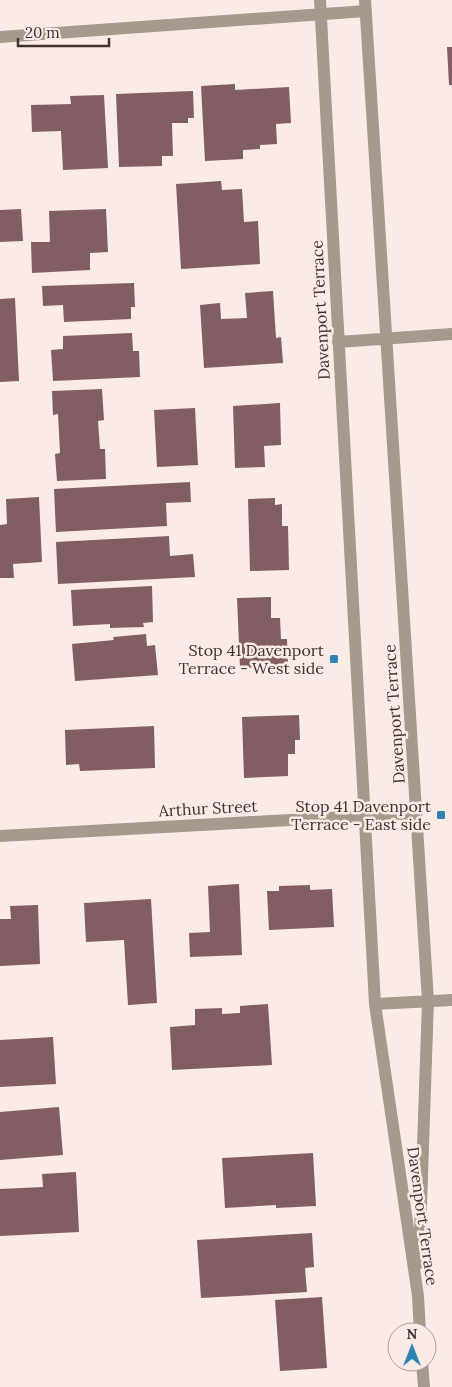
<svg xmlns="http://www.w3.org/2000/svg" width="452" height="1387" font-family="Lora,serif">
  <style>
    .building { fill: #815d64 }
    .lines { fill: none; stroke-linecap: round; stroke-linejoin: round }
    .minor { stroke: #a49a8e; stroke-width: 12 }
    .poi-dot { fill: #2f83b3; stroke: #fbebe6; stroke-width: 2 }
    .labels { text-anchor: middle; stroke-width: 5; stroke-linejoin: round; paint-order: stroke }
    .street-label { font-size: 16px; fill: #41322d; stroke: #fbebe6 }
    .poi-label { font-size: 16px; fill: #41322d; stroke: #fbebe6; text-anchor: end }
  </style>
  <rect width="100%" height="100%" fill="#fbebe6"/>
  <!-- building -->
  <path class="building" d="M 447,47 L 452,47 L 452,85 L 449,85 Z
    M 235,84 L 235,90 L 289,87 L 291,123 L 276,124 L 277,144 L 260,145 L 260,149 L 243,150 L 243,159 L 205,161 L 201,86 Z
    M 193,91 L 194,118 L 188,118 L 188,123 L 172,123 L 173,156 L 162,156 L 162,166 L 119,167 L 116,94 Z
    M 104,95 L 108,168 L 63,170 L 61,131 L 32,132 L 31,105 L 71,104 L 70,96 Z
    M 221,181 L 222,190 L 242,189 L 244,222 L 258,221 L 260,264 L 181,269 L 176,184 Z
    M 21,209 L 23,241 L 0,242 L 0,210 Z
    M 106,209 L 108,252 L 90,253 L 90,270 L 32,273 L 31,242 L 50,242 L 49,211 Z
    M 134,283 L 135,307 L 131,307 L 131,319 L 64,322 L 63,305 L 43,306 L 42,286 Z
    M 273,291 L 276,338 L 281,337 L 283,363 L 204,368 L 200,305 L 220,303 L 221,319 L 247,318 L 245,293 Z
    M 15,298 L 19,381 L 0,382 L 0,299 Z
    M 132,333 L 133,351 L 139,351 L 140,377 L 53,381 L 51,350 L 63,349 L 63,336 Z
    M 102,389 L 104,420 L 98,421 L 100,449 L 105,449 L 106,479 L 57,481 L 55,454 L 60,453 L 58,414 L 53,415 L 52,391 Z
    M 280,403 L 281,445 L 264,446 L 265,467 L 235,468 L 233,406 Z
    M 195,408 L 198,465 L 157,467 L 154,410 Z
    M 190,482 L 191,502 L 166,503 L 167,526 L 56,532 L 54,489 Z
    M 39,497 L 42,562 L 13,564 L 14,578 L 0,578 L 0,525 L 7,524 L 6,499 Z
    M 275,498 L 275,505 L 282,504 L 282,526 L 288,526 L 289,570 L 250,571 L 248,499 Z
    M 169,536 L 170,556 L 193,554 L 195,577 L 58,584 L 56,542 Z
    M 152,586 L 153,622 L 143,623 L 144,627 L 110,628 L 110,624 L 73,626 L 71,590 Z
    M 271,597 L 271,618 L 280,618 L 281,639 L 287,639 L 288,666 L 240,668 L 237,598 Z
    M 146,634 L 147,646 L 155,645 L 158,675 L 75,681 L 72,644 L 114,640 L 113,637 Z
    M 299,715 L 300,740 L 295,740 L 295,754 L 288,754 L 288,776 L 244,778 L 242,717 Z
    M 154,726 L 155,768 L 80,771 L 79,764 L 66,765 L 65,730 Z
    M 239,884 L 242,955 L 190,957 L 189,933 L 210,932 L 208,886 Z
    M 310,885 L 310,890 L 332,889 L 334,927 L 269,930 L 267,891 L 279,891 L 279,886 Z
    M 151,899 L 157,1003 L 128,1005 L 124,940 L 86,942 L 84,903 Z
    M 38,905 L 40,964 L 0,966 L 0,919 L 11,919 L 10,906 Z
    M 268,1004 L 272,1065 L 172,1070 L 170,1027 L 195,1025 L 195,1009 L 222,1008 L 222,1014 L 240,1013 L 240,1006 Z
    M 53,1037 L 56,1084 L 0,1087 L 0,1040 Z
    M 59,1107 L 63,1155 L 0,1160 L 0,1112 Z
    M 313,1153 L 316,1206 L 276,1208 L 276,1205 L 225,1208 L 222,1158 Z
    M 76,1172 L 79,1232 L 0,1236 L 0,1189 L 43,1187 L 42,1174 Z
    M 312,1233 L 314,1267 L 305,1268 L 307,1292 L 201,1298 L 197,1240 Z
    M 322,1297 L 327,1368 L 280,1371 L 275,1300 Z"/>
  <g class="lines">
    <!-- minor -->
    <path class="minor" d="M 320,0 L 375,1004 L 418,1296 L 420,1332
      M 365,0 L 428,1001 L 419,1263
      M 0,37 L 366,11
      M 338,342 L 452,334
      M 0,836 L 417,813
      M 375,1004 L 452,1000
      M 422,1362 L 424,1387"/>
  </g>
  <!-- markers -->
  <g class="poi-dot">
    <rect x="329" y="654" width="10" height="10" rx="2.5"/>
    <rect x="436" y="810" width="10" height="10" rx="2.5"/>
  </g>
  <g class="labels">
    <!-- street labels -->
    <g class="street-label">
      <text transform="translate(320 310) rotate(-93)" y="6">Davenport Terrace</text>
      <text transform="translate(394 714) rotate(-94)" y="6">Davenport Terrace</text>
      <text transform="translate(208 808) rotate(-3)" y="6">Arthur Street</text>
      <text transform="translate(423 1216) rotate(82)" y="6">Davenport Terrace</text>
    </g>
    <!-- poi labels -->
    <g class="poi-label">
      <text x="324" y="656">Stop 41 Davenport<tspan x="324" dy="18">Terrace - West side</tspan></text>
      <text x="431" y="812">Stop 41 Davenport<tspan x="431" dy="18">Terrace - East side</tspan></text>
    </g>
  </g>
  <!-- north arrow -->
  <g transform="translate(412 1347)"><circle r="24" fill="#fbebe6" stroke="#b1a19c"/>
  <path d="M0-4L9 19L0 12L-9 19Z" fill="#2f83b3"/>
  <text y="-8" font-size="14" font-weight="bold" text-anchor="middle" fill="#41322d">N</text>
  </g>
  <!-- scale -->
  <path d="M18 38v8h91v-8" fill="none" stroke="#41322d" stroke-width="2.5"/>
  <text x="25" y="38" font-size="15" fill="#41322d" stroke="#fbebe6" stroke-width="4" paint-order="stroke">20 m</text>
</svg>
